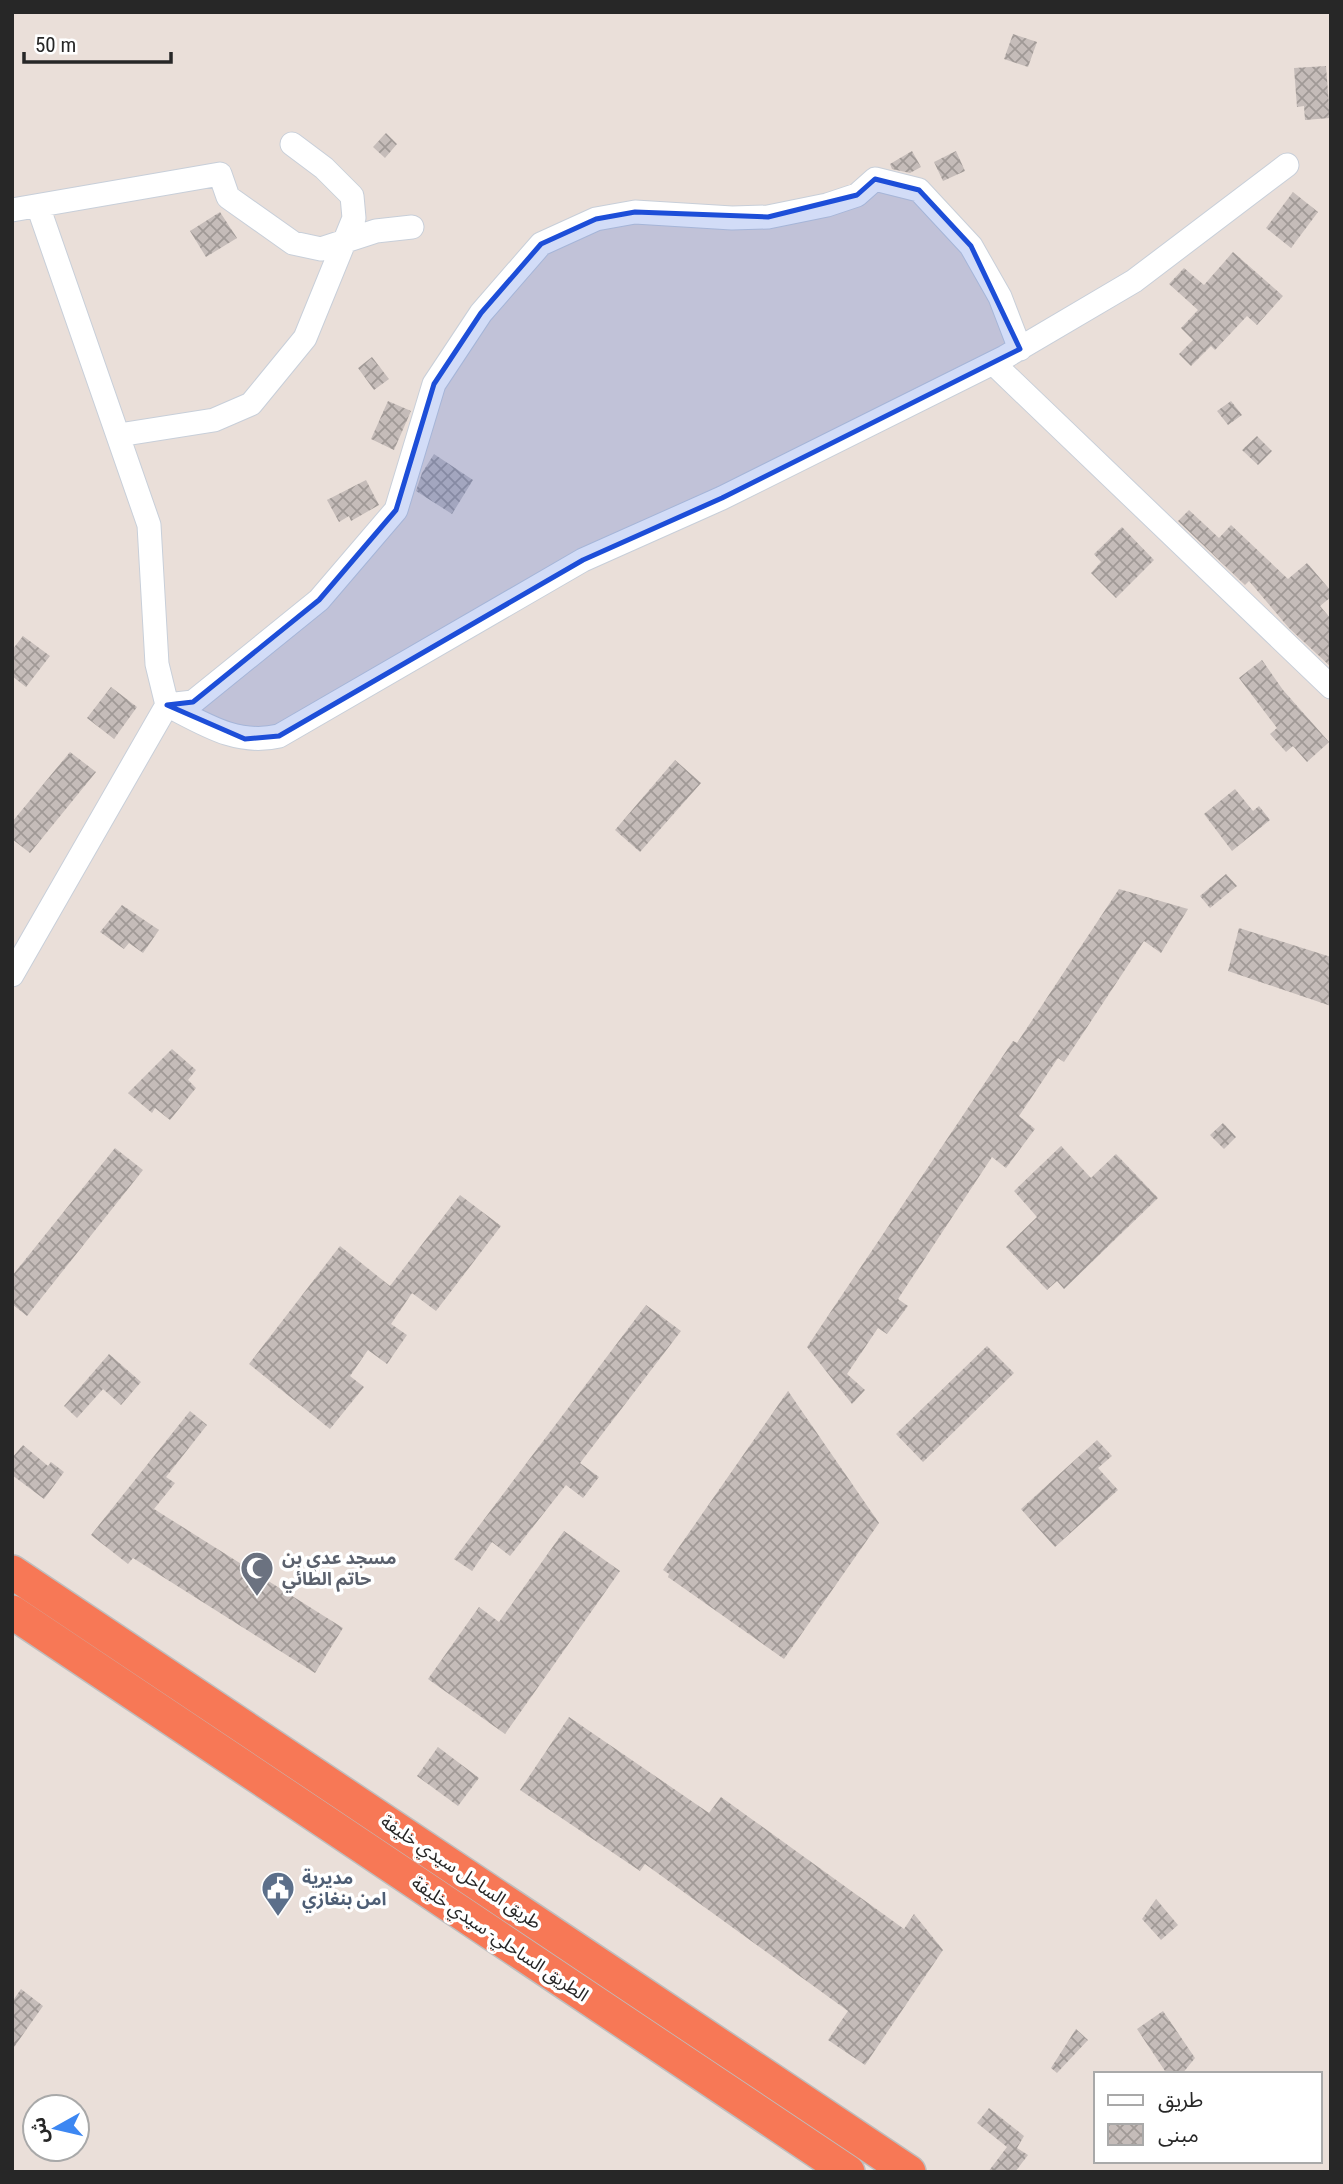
<svg xmlns="http://www.w3.org/2000/svg" width="1343" height="2184" font-family="'Roboto Condensed','Noto Sans Arabic',sans-serif">
  <style>
    .building { fill: url(#building-cross-hatch) }
    .lines { fill: none; stroke-linecap: round; stroke-linejoin: round }
    .minor-casing { stroke: #c8cfd9; stroke-width: 25 }
    .highway-casing { stroke: #bebebe; stroke-width: 36 }
    .minor { stroke: #fff; stroke-width: 23 }
    .highway { stroke: #f77856; stroke-width: 33 }
    .marked { fill: #1d4ed8; fill-opacity: 0.2; stroke: #1d4ed8; stroke-width: 5; stroke-linejoin: round }
    .labels { text-anchor: middle; stroke-width: 7; stroke-linejoin: round; paint-order: stroke }
    .worship-label { font-size: 18px; font-weight: bold; fill: #5b616d; stroke: #fff; text-anchor: start }
    .street-label { font-size: 18px; fill: #272727; stroke: #fff }
    .service-label { font-size: 18px; font-weight: bold; fill: #4e5e75; stroke: #fff; text-anchor: start }
  </style>
  <defs>
    <pattern id="building-cross-hatch" width="8" height="8" patternUnits="userSpaceOnUse" patternTransform="scale(1.75)"><rect width="8" height="8" fill="#c5bcb9"/><path d="M0 0l8 8M0 8l8-8" fill="none" stroke="#a09996"/></pattern>
  </defs>
  <rect width="100%" height="100%" fill="#eadfd9"/>
  <!-- building -->
  <path class="building" d="M 1013,34 L 1037,42 L 1028,67 L 1004,59 Z
    M 1326,66 L 1330,118 L 1305,120 L 1304,106 L 1297,107 L 1294,68 Z
    M 386,133 L 397,144 L 385,158 L 373,147 Z
    M 912,151 L 921,167 L 910,173 L 892,169 L 890,164 Z
    M 956,151 L 965,171 L 943,181 L 934,162 Z
    M 1293,192 L 1318,212 L 1291,248 L 1266,228 Z
    M 220,212 L 237,238 L 206,257 L 190,231 Z
    M 1233,252 L 1283,296 L 1257,325 L 1247,316 L 1215,350 L 1211,346 L 1191,366 L 1179,354 L 1193,340 L 1181,328 L 1198,310 L 1169,284 L 1184,268 L 1204,285 Z
    M 372,357 L 389,379 L 374,390 L 358,368 Z
    M 388,401 L 411,411 L 394,450 L 371,439 Z
    M 1231,401 L 1242,415 L 1228,425 L 1217,411 Z
    M 1257,436 L 1272,451 L 1258,465 L 1242,450 Z
    M 434,454 L 473,480 L 452,514 L 416,491 L 422,473 Z
    M 366,480 L 379,505 L 351,521 L 349,516 L 339,522 L 327,500 Z
    M 1189,510 L 1219,538 L 1231,525 L 1288,579 L 1307,563 L 1331,591 L 1331,597 L 1320,606 L 1331,619 L 1331,667 L 1289,628 L 1249,581 L 1245,585 L 1178,521 Z
    M 1122,527 L 1154,560 L 1116,598 L 1091,573 L 1101,562 L 1094,554 Z
    M 23,636 L 50,656 L 26,687 L 12,676 L 12,650 Z
    M 1262,660 L 1283,690 L 1329,742 L 1307,762 L 1293,746 L 1286,752 L 1270,734 L 1277,728 L 1239,678 Z
    M 111,687 L 137,707 L 114,739 L 87,718 Z
    M 70,752 L 96,772 L 30,853 L 12,839 L 12,822 Z
    M 675,760 L 701,783 L 640,852 L 615,830 Z
    M 1235,789 L 1253,811 L 1259,806 L 1270,820 L 1232,851 L 1204,814 Z
    M 1226,874 L 1237,886 L 1210,908 L 1200,896 Z
    M 1119,889 L 1188,909 L 1161,953 L 1144,941 L 1064,1062 L 1058,1058 L 1019,1116 L 1035,1129 L 1006,1168 L 992,1157 L 898,1299 L 908,1306 L 887,1334 L 878,1328 L 847,1374 L 865,1390 L 852,1404 L 807,1347 L 1013,1041 L 1017,1043 Z
    M 122,905 L 159,930 L 143,953 L 129,943 L 124,949 L 100,932 Z
    M 1239,928 L 1331,957 L 1331,1006 L 1228,971 Z
    M 172,1049 L 196,1070 L 188,1080 L 196,1088 L 170,1120 L 155,1108 L 152,1113 L 128,1093 Z
    M 1223,1123 L 1236,1137 L 1224,1149 L 1210,1135 Z
    M 1061,1146 L 1091,1178 L 1116,1154 L 1158,1198 L 1064,1289 L 1057,1281 L 1047,1290 L 1006,1247 L 1037,1217 L 1014,1191 Z
    M 115,1148 L 143,1170 L 27,1316 L 12,1304 L 12,1276 Z
    M 460,1195 L 501,1226 L 436,1311 L 412,1293 L 391,1324 L 407,1335 L 387,1364 L 368,1350 L 350,1376 L 364,1387 L 330,1429 L 249,1364 L 340,1246 L 390,1286 Z
    M 646,1305 L 681,1331 L 580,1463 L 599,1477 L 583,1498 L 566,1485 L 510,1556 L 492,1542 L 472,1571 L 454,1559 Z
    M 987,1346 L 1014,1373 L 923,1462 L 896,1434 Z
    M 109,1354 L 141,1382 L 121,1405 L 103,1389 L 77,1418 L 64,1406 Z
    M 788,1391 L 879,1523 L 784,1659 L 668,1577 L 669,1574 L 663,1570 Z
    M 190,1411 L 207,1425 L 166,1477 L 175,1483 L 154,1509 L 343,1628 L 315,1673 L 133,1558 L 128,1564 L 91,1535 Z
    M 1097,1440 L 1112,1456 L 1098,1468 L 1118,1490 L 1055,1547 L 1021,1509 Z
    M 23,1445 L 48,1466 L 51,1462 L 64,1472 L 44,1499 L 12,1475 L 12,1458 Z
    M 564,1531 L 620,1571 L 505,1734 L 428,1679 L 479,1607 L 499,1622 Z
    M 569,1717 L 709,1813 L 721,1797 L 904,1929 L 914,1914 L 943,1950 L 865,2065 L 828,2040 L 848,2011 L 645,1864 L 640,1871 L 520,1790 Z
    M 438,1747 L 479,1778 L 458,1806 L 417,1776 Z
    M 1156,1899 L 1178,1925 L 1161,1940 L 1142,1919 Z
    M 21,1989 L 43,2006 L 12,2050 L 12,2002 Z
    M 1163,2011 L 1195,2058 L 1182,2074 L 1167,2074 L 1137,2029 Z
    M 1076,2029 L 1088,2040 L 1057,2073 L 1051,2068 Z
    M 989,2108 L 1024,2136 L 1017,2148 L 1028,2155 L 1015,2172 L 988,2172 L 1007,2147 L 977,2123 Z"/>
  <g class="lines">
    <defs>
      <path id="minor" d="M 38,206 L 149,525 L 157,664 L 167,705 C 204,724 237,746 279,736 L 583,560 L 722,498 L 1005,357 L 1134,281 L 1287,165
        M 12,210 L 220,174 L 228,197 L 293,243 L 321,249 L 376,231 L 412,227
        M 993,363 L 1331,687
        M 119,435 L 214,420 L 251,404 L 305,338 L 354,218 L 352,196 L 324,168 L 292,144
        M 167,705 L 193,702 L 319,600 L 396,510 L 434,384 L 481,313 L 541,244 L 596,219 L 635,212 L 732,218 L 768,217 L 827,205 L 857,195 L 875,179 L 919,190 L 971,246 L 1000,297 L 1020,349
        M 12,975 L 167,705"/>
      <path id="highway" d="M 12,1572 L 909,2172
        M 12,1612 L 848,2172"/>
    </defs>
    <!-- minor casing -->
    <use href="#minor" class="minor-casing"/>
    <!-- highway casing -->
    <use href="#highway" class="highway-casing"/>
    <!-- minor -->
    <use href="#minor" class="minor"/>
    <!-- highway -->
    <use href="#highway" class="highway"/>
  </g>
  <!-- marked area -->
  <path class="marked" d="M 875,179 L 919,190 L 971,246 L 1020,349 L 722,498 L 583,560 L 279,736 L 245,739 L 167,705 L 193,702 L 319,600 L 396,510 L 434,384 L 481,313 L 541,244 L 596,219 L 635,212 L 768,217 L 857,195 Z"/>
  <!-- icons -->
  <defs>
    <symbol id="mosque-pin" viewBox="-11 -11 22 30"><path d="M0 17L-7.5 6A9.5 9.5 0 1 1 7.5 6Z" fill="#6b7280" stroke="#fff"/><path d="M3.5-4.9A6 6 0 1 0 3.5 4.9A5 5 0 1 1 3.5-4.9Z" fill="#fff"/></symbol>
    <symbol id="civic-pin" viewBox="-11 -11 22 30"><path d="M0 17L-7.5 6A9.5 9.5 0 1 1 7.5 6Z" fill="#5c6f8a" stroke="#fff"/><path d="M-.6-6.5H3V-4.5H.6V-3L4-1V1h2V6H-6V1h2V-1L-.6-3ZM-1.2 2.5V6h2.4V2.5Z" fill="#fff"/></symbol>
  </defs>
  <g fill-rule="evenodd">
    <use href="#mosque-pin" x="238" y="1549" width="38" height="52"/>
    <use href="#civic-pin" x="259" y="1869" width="38" height="52"/>
  </g>
  <g class="labels">
    <!-- worship labels -->
    <g class="worship-label">
      <text x="282" y="1564">مسجد عدي بن<tspan x="282" dy="21">حاتم الطائي</tspan></text>
    </g>
    <!-- street labels -->
    <g class="street-label">
      <text transform="translate(461 1872) rotate(34)" y="6">طريق الساحل سيدي خليفة</text>
      <text transform="translate(500 1939) rotate(34)" y="6">الطريق الساحلي- سيدي خليفة</text>
    </g>
    <!-- service labels -->
    <g class="service-label">
      <text x="302" y="1884">مديرية<tspan x="302" dy="21">امن بنغازي</tspan></text>
    </g>
  </g>
  <!-- border -->
  <rect width="1343" height="2184" fill="none" stroke="#272727" stroke-width="28"/>
  <!-- legend -->
  <rect x="1094" y="2072" width="228" height="91" fill="#ffffff" stroke="#a9a9a9" stroke-width="2"/>
  <rect x="1108" y="2095" width="35" height="10" fill="#ffffff" stroke="#a9a9a9" stroke-width="2"/>
  <text x="1158" y="2107" font-size="21" fill="#272727">طريق</text>
  <rect x="1108" y="2124" width="35" height="21" fill="url(#building-cross-hatch)" stroke="#a9a9a9" stroke-width="2"/>
  <text x="1158" y="2142" font-size="21" fill="#272727">مبنى</text>
  <!-- north arrow -->
  <g transform="translate(56 2128) rotate(262)"><circle r="33" fill="#ffffff" stroke="#a9a9a9" stroke-width="2"/>
  <path d="M0-5L12 26L0 18L-12 26Z" fill="#3d87f2"/>
  <text y="-10" font-size="19" font-weight="bold" text-anchor="middle" fill="#272727">ش</text>
  </g>
  <!-- scale -->
  <path d="M24 52v10h147v-10" fill="none" stroke="#272727" stroke-width="3.5"/>
  <text x="35" y="52" font-size="21" fill="#272727" stroke="#ffffff" stroke-width="5" paint-order="stroke">50 m</text>
</svg>
